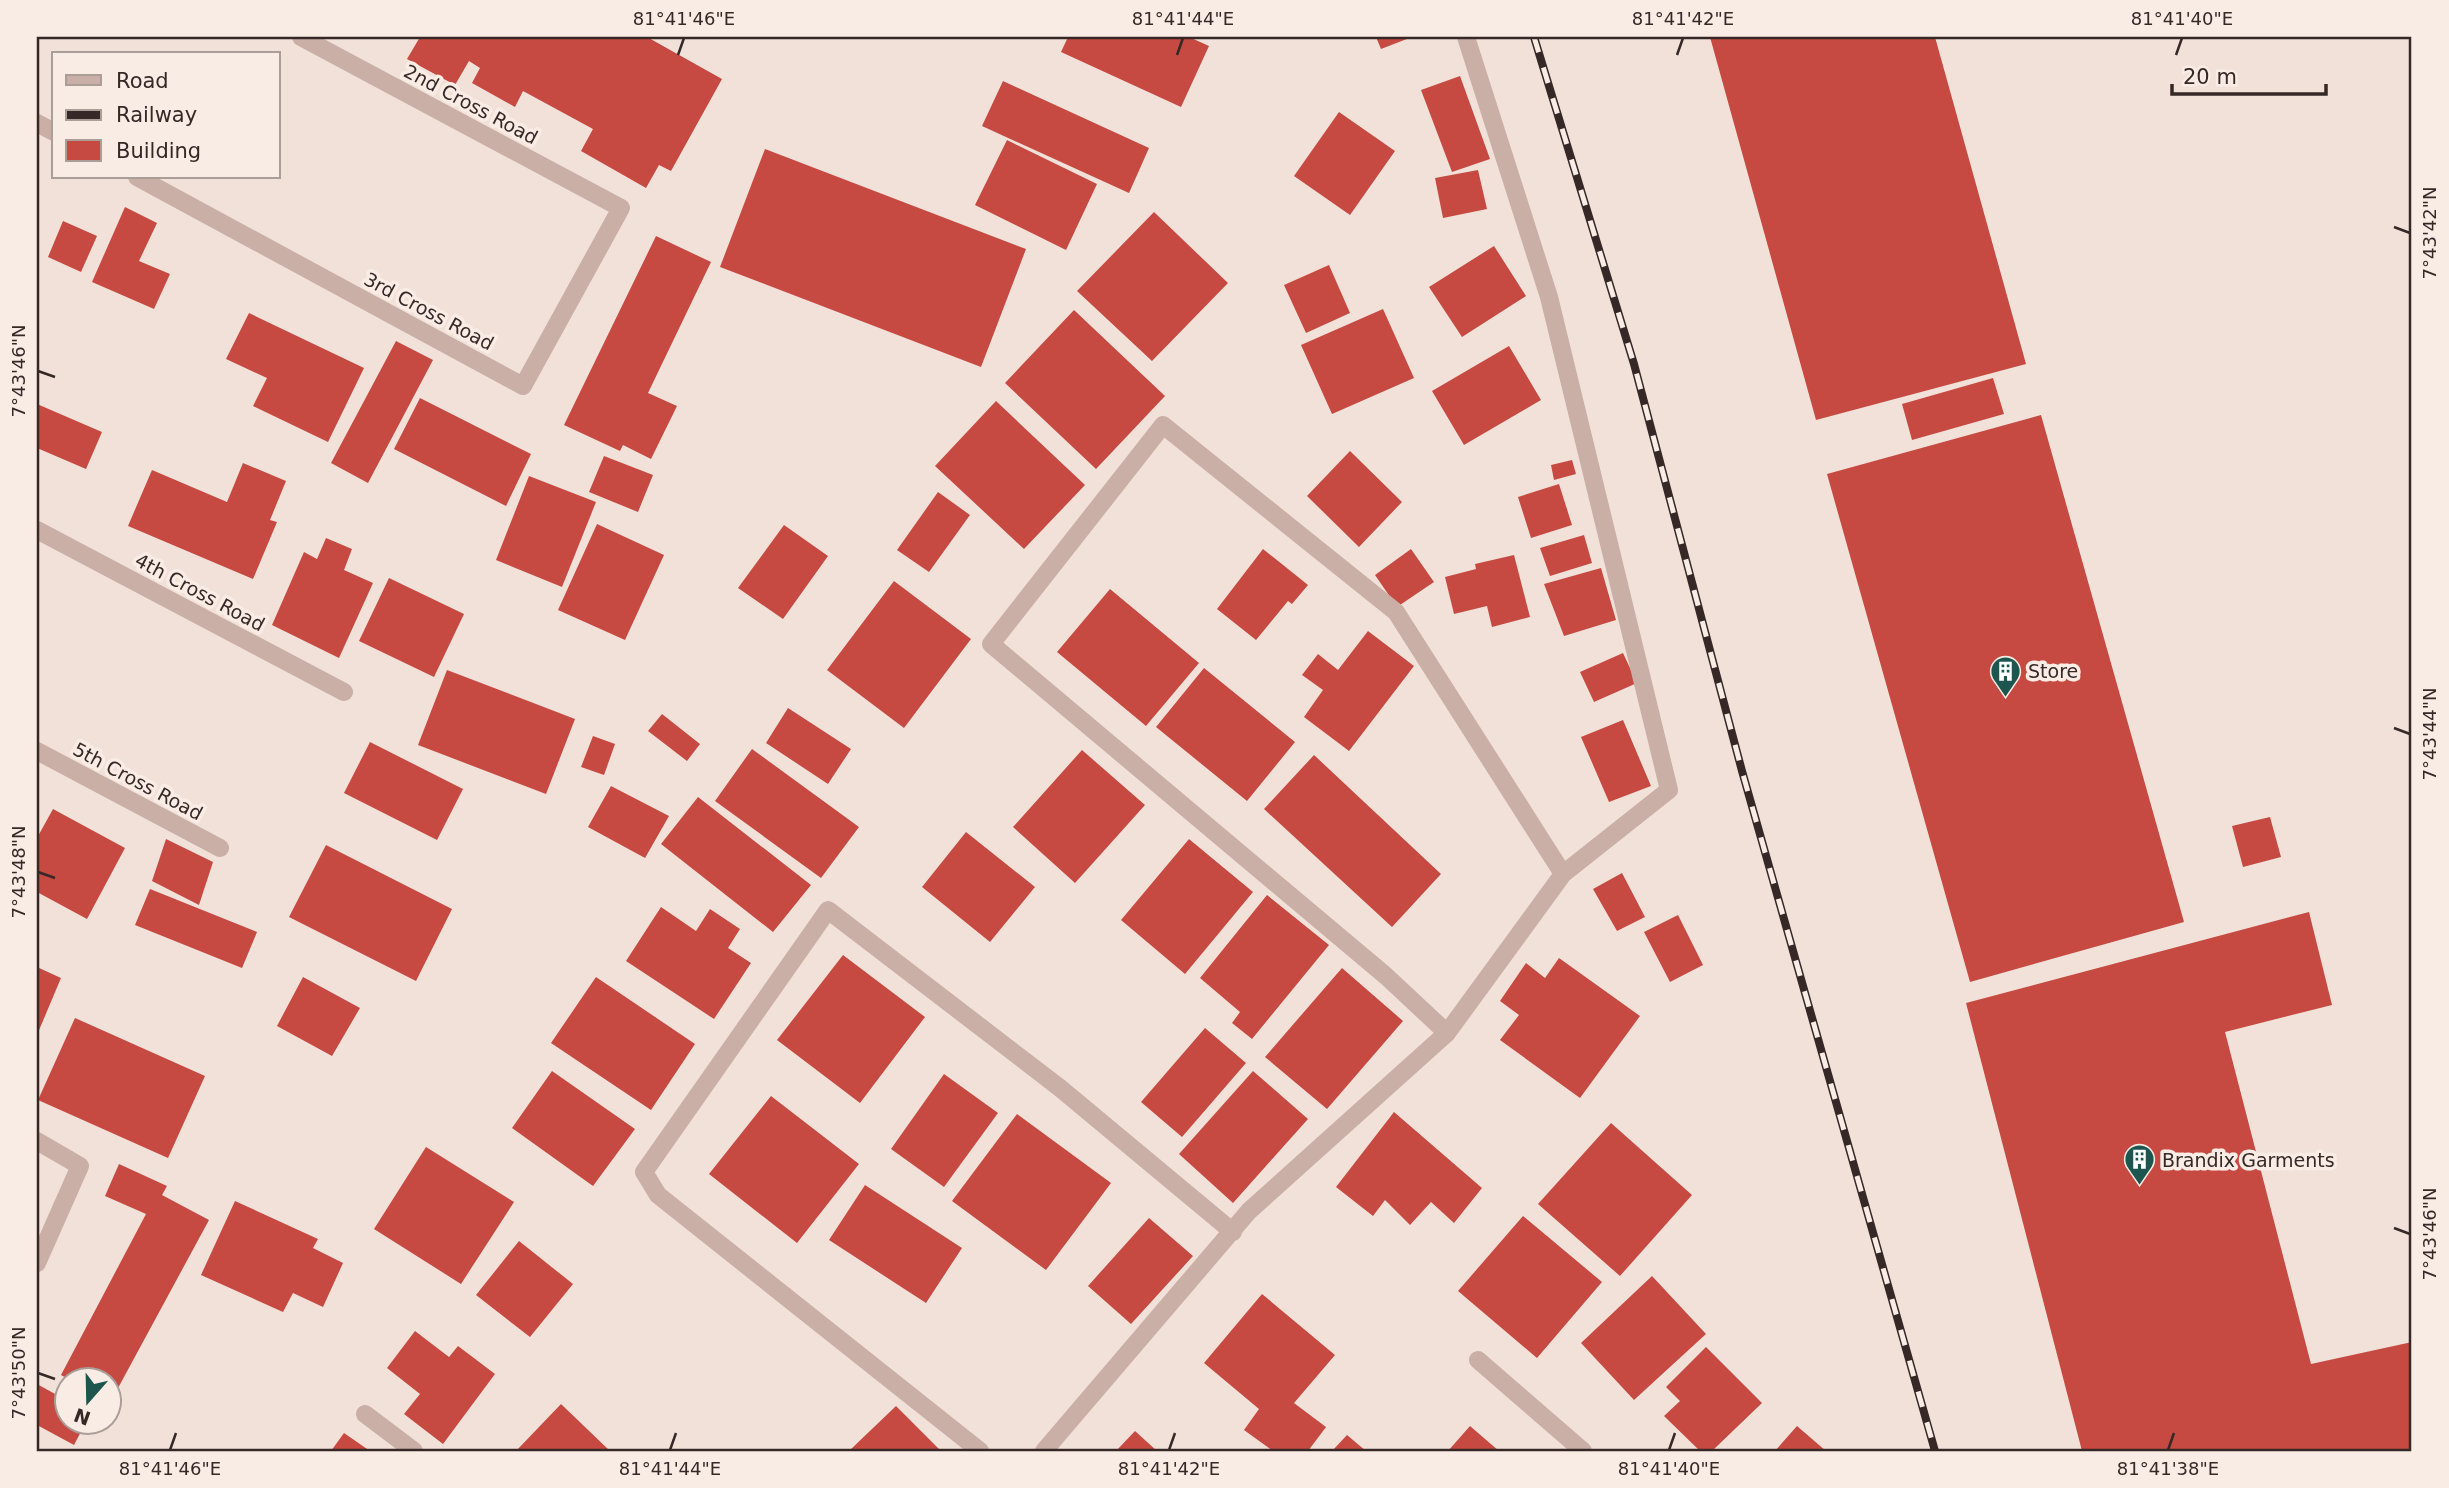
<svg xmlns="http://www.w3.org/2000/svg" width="2449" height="1488" font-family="'DejaVu Sans',sans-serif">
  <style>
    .building { fill: #c64a42 }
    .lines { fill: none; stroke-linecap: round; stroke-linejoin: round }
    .minor { stroke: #c9afa5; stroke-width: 18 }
    .rail-casing { stroke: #352826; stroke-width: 8 }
    .rail { stroke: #f9ece5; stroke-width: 5; stroke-dasharray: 16; stroke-linecap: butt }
    .ticks { fill: none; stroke: #352826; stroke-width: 2.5 }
    .labels { text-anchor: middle; stroke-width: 7; stroke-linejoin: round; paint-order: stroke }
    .street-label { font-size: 19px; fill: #352826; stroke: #f9ece5 }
    .poi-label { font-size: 19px; fill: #352826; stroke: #f9ece5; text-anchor: start }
    .neatline { fill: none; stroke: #352826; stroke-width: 2.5 }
    .ticks-label { font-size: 18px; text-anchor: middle; fill: #352826 }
  </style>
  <rect width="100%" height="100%" fill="#f1e1d9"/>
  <!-- building -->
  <path class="building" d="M 420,37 L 647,37 L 722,79 L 671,171 L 659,165 L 646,188 L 581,151 L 593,129 L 523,91 L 515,107 L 472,83 L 480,68 L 469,61 L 455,85 L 407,59 Z
    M 1068,37 L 1189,37 L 1209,46 L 1181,107 L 1061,52 Z
    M 1376,37 L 1412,37 L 1381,49 Z
    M 1710,37 L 1935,37 L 2026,364 L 1816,420 Z
    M 1460,76 L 1490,159 L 1452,172 L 1421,90 Z
    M 1003,81 L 1149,148 L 1129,193 L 982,126 Z
    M 1339,112 L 1395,151 L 1350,215 L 1294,176 Z
    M 1007,140 L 1097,184 L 1066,250 L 975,205 Z
    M 765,149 L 1026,249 L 981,367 L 720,267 Z
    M 1478,170 L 1487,209 L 1443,218 L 1435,178 Z
    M 125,207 L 157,223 L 139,261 L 170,274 L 154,309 L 92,282 Z
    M 1154,212 L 1228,283 L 1152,361 L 1077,291 Z
    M 63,221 L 97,236 L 81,272 L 48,257 Z
    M 656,236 L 711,262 L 648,393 L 677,406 L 651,459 L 623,445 L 620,451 L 564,425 Z
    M 1494,246 L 1526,296 L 1462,337 L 1429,287 Z
    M 1329,265 L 1350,313 L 1306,333 L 1284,285 Z
    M 1383,309 L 1414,378 L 1332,414 L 1301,345 Z
    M 1074,310 L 1165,396 L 1096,469 L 1005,383 Z
    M 249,313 L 364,368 L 328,442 L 253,406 L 267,378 L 226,359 Z
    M 396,341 L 433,360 L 368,483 L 331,463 Z
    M 1509,346 L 1541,400 L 1464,445 L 1432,391 Z
    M 1993,378 L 2004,414 L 1912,440 L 1902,404 Z
    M 420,398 L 531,454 L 506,506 L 394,449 Z
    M 996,401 L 1085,485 L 1024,549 L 935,466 Z
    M 37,404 L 102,432 L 86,469 L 37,448 Z
    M 2041,415 L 2184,922 L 1970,982 L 1827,474 Z
    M 1350,451 L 1402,502 L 1359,547 L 1307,496 Z
    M 604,456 L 653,475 L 638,512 L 589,492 Z
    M 1572,460 L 1576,474 L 1554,480 L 1551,465 Z
    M 243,463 L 286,481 L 270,520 L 277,522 L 253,579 L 128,526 L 152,470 L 227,502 Z
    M 529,476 L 596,502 L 562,587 L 496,560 Z
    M 1559,484 L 1572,525 L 1531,538 L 1518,497 Z
    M 938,492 L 970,515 L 929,572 L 897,550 Z
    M 597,524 L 664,555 L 625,640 L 558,610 Z
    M 784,525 L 828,556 L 783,619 L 738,588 Z
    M 1584,535 L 1592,563 L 1550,576 L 1540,548 Z
    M 326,538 L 352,549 L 344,570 L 373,583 L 339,658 L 272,625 L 304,552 L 317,559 Z
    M 1263,549 L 1308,585 L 1292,604 L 1288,601 L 1256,640 L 1217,609 Z
    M 1411,549 L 1434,582 L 1397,607 L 1375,575 Z
    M 1514,555 L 1530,617 L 1492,627 L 1487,606 L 1454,614 L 1445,577 L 1476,569 L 1475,564 Z
    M 1601,568 L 1616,620 L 1564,636 L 1544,584 Z
    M 389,578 L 464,614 L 434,677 L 359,641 Z
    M 894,581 L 971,639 L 904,728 L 827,670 Z
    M 1110,589 L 1199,663 L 1146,726 L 1057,652 Z
    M 1368,631 L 1414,666 L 1349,751 L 1304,717 L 1323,690 L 1302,675 L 1318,654 L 1338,670 Z
    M 1623,653 L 1637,683 L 1594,702 L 1580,672 Z
    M 1204,668 L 1295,742 L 1247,801 L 1156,727 Z
    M 447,670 L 575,719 L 546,794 L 418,745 Z
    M 788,708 L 851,749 L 828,784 L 766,743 Z
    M 662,714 L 700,744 L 687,761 L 648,731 Z
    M 1623,720 L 1651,786 L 1609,802 L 1581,737 Z
    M 593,736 L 615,744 L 604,775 L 581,767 Z
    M 370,742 L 463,789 L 437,840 L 344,793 Z
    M 752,749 L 859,827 L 821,878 L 715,801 Z
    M 1082,750 L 1145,805 L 1075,883 L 1013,827 Z
    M 1314,755 L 1441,874 L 1392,927 L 1264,809 Z
    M 611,786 L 669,816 L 645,858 L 588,827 Z
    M 698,797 L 811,885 L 773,932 L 661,844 Z
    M 53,809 L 125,848 L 87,919 L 37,892 L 37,838 Z
    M 2270,817 L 2281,857 L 2243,867 L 2232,826 Z
    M 966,832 L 1035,887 L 990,942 L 922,887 Z
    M 166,839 L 213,862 L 199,905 L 152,881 Z
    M 1189,839 L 1253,892 L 1185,974 L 1121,920 Z
    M 326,845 L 452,909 L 416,981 L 289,917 Z
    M 1622,873 L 1645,917 L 1617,931 L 1593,889 Z
    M 150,889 L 257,932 L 242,968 L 135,925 Z
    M 1267,895 L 1329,945 L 1252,1039 L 1232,1023 L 1240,1012 L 1200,978 Z
    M 661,907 L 696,931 L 710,909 L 740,929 L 728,948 L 751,963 L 714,1019 L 626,961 Z
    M 2309,912 L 2332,1005 L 2225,1032 L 2311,1364 L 2412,1342 L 2412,1451 L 2082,1451 L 1966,1003 Z
    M 1678,915 L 1703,965 L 1670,982 L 1644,932 Z
    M 843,955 L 925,1017 L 860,1103 L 777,1040 Z
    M 1559,958 L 1640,1016 L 1580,1098 L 1500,1040 L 1519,1015 L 1500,1001 L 1526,963 L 1545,978 Z
    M 37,967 L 61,978 L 37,1035 Z
    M 1342,968 L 1403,1021 L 1327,1109 L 1265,1057 Z
    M 303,977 L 360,1008 L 332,1056 L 277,1026 Z
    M 596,977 L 695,1044 L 651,1110 L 551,1043 Z
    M 75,1018 L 205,1076 L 168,1158 L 38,1100 Z
    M 1205,1028 L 1246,1063 L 1182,1137 L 1141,1102 Z
    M 552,1071 L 635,1129 L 593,1186 L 512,1128 Z
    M 1253,1071 L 1308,1119 L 1233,1203 L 1179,1154 Z
    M 944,1074 L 998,1113 L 944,1187 L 891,1149 Z
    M 771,1096 L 859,1164 L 797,1243 L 709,1174 Z
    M 1394,1112 L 1482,1188 L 1454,1223 L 1431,1202 L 1410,1225 L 1385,1200 L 1373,1216 L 1336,1187 Z
    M 1017,1114 L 1111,1183 L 1046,1270 L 952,1201 Z
    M 1611,1123 L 1692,1195 L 1620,1276 L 1538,1204 Z
    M 426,1147 L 514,1202 L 461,1284 L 374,1229 Z
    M 119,1164 L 167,1186 L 162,1195 L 209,1220 L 111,1401 L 108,1400 L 108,1380 L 70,1380 L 61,1375 L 146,1214 L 105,1196 Z
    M 865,1185 L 962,1248 L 926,1303 L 829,1240 Z
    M 235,1201 L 318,1239 L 313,1248 L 343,1263 L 323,1307 L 293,1293 L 283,1312 L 201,1275 Z
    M 1523,1216 L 1602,1282 L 1537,1358 L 1458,1291 Z
    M 1149,1218 L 1193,1256 L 1131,1324 L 1088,1286 Z
    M 519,1241 L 573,1284 L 530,1337 L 476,1295 Z
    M 1652,1276 L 1706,1334 L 1634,1400 L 1581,1343 Z
    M 1262,1294 L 1335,1355 L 1294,1403 L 1326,1427 L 1308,1451 L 1273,1451 L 1244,1430 L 1259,1409 L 1204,1363 Z
    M 415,1331 L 449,1357 L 458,1346 L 495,1374 L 443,1444 L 404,1414 L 420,1394 L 387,1368 Z
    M 1706,1347 L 1762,1403 L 1712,1451 L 1700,1451 L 1664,1416 L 1680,1401 L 1666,1387 Z
    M 37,1384 L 66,1400 L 66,1422 L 86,1422 L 74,1445 L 37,1425 Z
    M 561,1404 L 610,1451 L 516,1451 Z
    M 896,1406 L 941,1451 L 849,1451 Z
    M 1470,1426 L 1499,1451 L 1448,1451 Z
    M 1797,1426 L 1826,1451 L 1775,1451 Z
    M 1135,1431 L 1157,1451 L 1116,1451 Z
    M 344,1433 L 370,1451 L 331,1451 Z
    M 1347,1435 L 1366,1451 L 1332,1451 Z"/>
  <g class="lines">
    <!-- minor -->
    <path class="minor" d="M 37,123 L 54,132
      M 137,177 L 523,386 L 621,208 L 301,37
      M 37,530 L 344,692
      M 37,751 L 220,848
      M 1447,1033 L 1386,976 L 991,644 L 1163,425 L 1396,612 L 1563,874
      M 37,1141 L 80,1166 L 37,1263
      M 1478,1360 L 1583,1451
      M 365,1414 L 414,1451
      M 980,1451 L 658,1195 L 644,1172 L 828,910 L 1060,1088 L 1233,1232
      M 1044,1451 L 1249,1211 L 1447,1033 L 1563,874 L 1669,790 L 1549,297 L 1466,37"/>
    <defs>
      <path id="rail" d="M 1534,37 L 1634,364 L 1742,771 L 1935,1451"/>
    </defs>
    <!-- rail casing -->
    <use href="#rail" class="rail-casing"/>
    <!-- rail -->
    <use href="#rail" class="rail"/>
  </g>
  <!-- ticks -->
  <path class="ticks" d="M 678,55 L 684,38M 1177,55 L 1183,38M 1677,55 L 1683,38M 2176,55 L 2182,38M 2394,227 L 2410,233M 38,371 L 55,377M 2394,728 L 2410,734M 38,872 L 55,878M 2394,1228 L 2410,1234M 38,1373 L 55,1379M 170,1450 L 176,1433M 670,1450 L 676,1433M 1169,1450 L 1175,1433M 1669,1450 L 1675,1433M 2168,1450 L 2174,1433"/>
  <!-- icons -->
  <defs>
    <symbol id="building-pin" viewBox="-11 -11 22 30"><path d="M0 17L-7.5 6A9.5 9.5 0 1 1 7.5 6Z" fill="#1c564f" stroke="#f9ece5"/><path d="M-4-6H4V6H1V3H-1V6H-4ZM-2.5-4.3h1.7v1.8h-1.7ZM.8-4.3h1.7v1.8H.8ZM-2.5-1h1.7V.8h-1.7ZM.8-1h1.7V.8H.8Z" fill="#fff"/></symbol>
  </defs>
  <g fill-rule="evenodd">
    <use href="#building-pin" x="1988" y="654" width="35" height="47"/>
    <use href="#building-pin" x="2122" y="1142" width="35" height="47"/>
  </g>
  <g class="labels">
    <!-- street labels -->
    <g class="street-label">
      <text transform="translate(471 104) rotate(28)" y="7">2nd Cross Road</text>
      <text transform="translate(429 311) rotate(28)" y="7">3rd Cross Road</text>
      <text transform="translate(200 592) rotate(28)" y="7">4th Cross Road</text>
      <text transform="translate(138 781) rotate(28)" y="7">5th Cross Road</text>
    </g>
    <!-- poi labels -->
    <g class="poi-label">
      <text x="2028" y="678">Store</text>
      <text x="2162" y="1167">Brandix Garments</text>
    </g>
  </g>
  <!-- border -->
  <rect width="2449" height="1488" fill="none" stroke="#f9ece5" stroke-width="77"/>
  <!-- legend -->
  <rect x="52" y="52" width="228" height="126" fill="#f9ece5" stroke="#ab9e99" stroke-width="2"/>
  <rect x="66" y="75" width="35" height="10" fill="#c9afa5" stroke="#ab9e99" stroke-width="2"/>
  <text x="116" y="88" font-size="21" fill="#352826">Road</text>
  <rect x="66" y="110" width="35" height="10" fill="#352826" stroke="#ab9e99" stroke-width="2"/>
  <text x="116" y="122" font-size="21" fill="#352826">Railway</text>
  <rect x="66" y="140" width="35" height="21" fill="#c64a42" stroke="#ab9e99" stroke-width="2"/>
  <text x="116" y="158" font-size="21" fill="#352826">Building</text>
  <!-- north arrow -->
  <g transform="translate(88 1401) rotate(200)"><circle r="33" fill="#f9ece5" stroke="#ab9e99" stroke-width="2"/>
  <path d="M0-5L12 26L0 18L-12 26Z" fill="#1c564f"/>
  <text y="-10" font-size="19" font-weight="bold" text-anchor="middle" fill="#352826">N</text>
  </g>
  <!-- scale -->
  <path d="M2172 84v10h154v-10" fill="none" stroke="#352826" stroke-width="3.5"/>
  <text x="2183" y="84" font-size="21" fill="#352826" stroke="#f9ece5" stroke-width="5" paint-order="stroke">20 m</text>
  <rect x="38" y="38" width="2372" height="1412" class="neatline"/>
  <g class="ticks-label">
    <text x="684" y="25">81°41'46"E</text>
    <text x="1183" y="25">81°41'44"E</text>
    <text x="1683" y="25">81°41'42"E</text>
    <text x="2182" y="25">81°41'40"E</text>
    <text transform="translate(2430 233) rotate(-90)" y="6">7°43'42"N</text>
    <text transform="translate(19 371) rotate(-90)" y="6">7°43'46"N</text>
    <text transform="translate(2430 734) rotate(-90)" y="6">7°43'44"N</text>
    <text transform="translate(19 872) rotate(-90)" y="6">7°43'48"N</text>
    <text transform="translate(2430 1234) rotate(-90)" y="6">7°43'46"N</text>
    <text transform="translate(19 1373) rotate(-90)" y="6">7°43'50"N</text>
    <text x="170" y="1475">81°41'46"E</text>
    <text x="670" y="1475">81°41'44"E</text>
    <text x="1169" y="1475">81°41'42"E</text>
    <text x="1669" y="1475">81°41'40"E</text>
    <text x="2168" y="1475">81°41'38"E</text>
  </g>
</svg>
